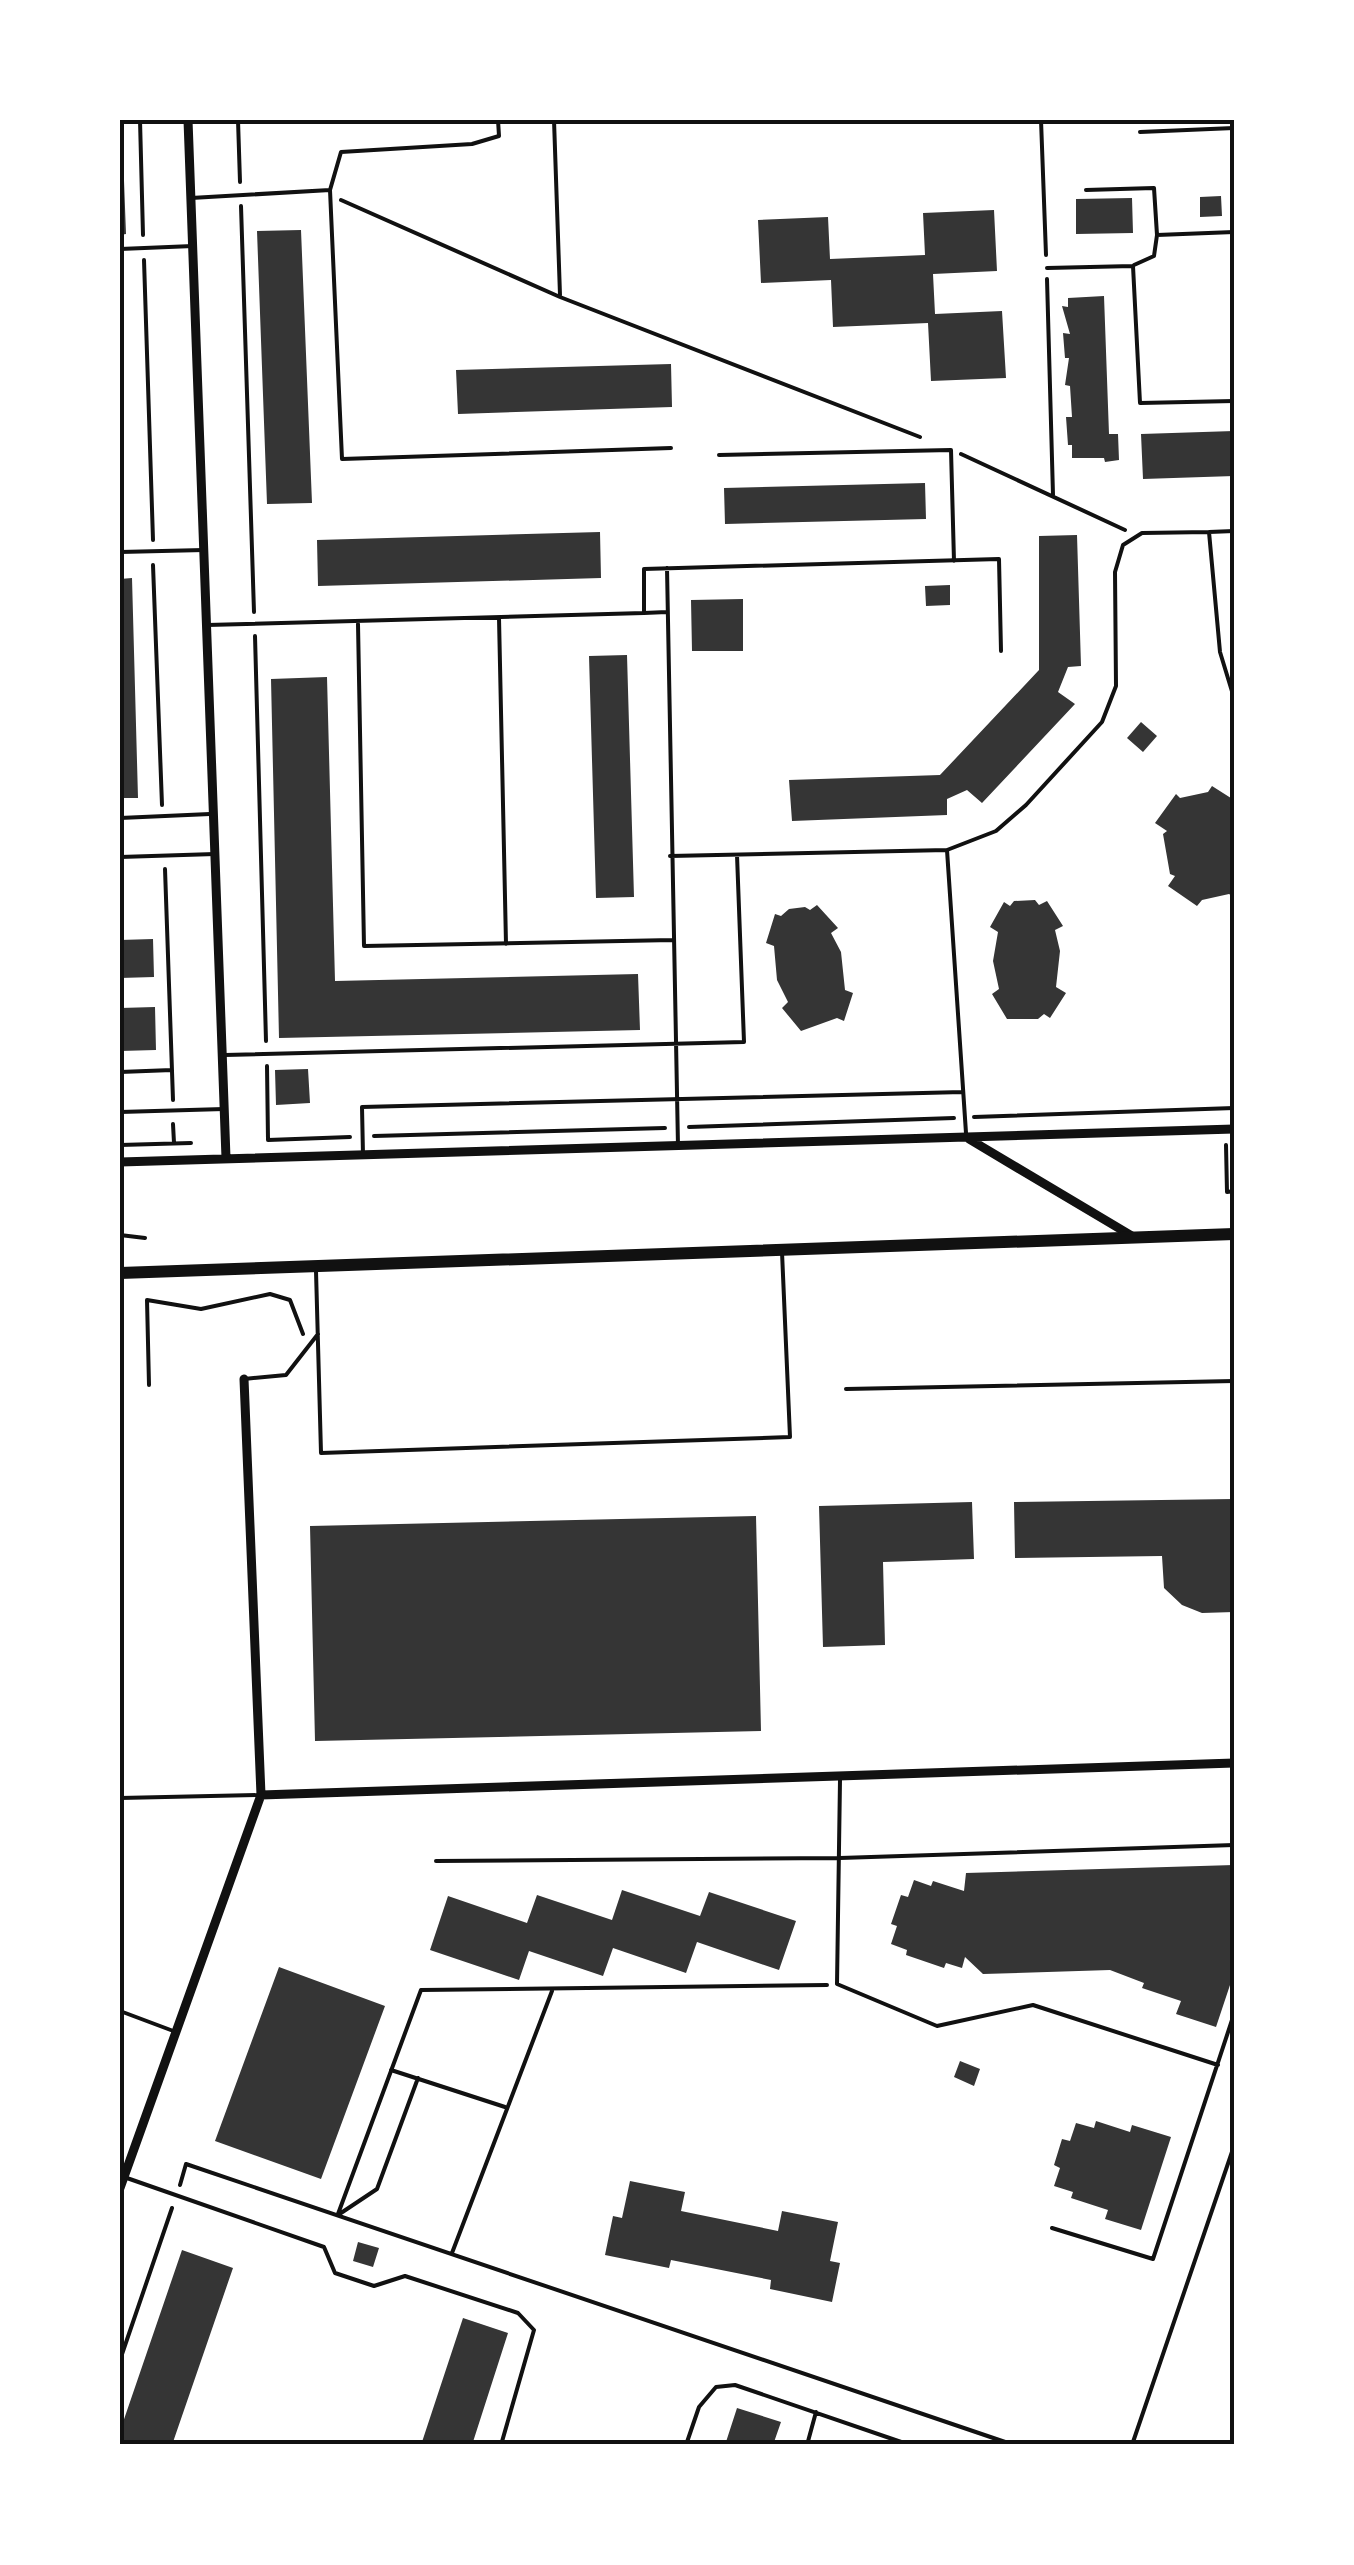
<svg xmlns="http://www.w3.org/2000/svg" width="1354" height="2565" font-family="'Alegreya Sans',sans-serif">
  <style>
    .building { fill: #353535 }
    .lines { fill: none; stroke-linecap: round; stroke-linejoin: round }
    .path { stroke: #111; stroke-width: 4 }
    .service { stroke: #111; stroke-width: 4 }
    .minor { stroke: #111; stroke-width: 9 }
    .primary { stroke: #111; stroke-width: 12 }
    .neatline { fill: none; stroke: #111; stroke-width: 4 }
  </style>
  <rect width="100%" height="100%" fill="#fff"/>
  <!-- building -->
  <path class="building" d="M 120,154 L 123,154 L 126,234 L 120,235 Z
    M 1221,196 L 1222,216 L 1200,217 L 1200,197 Z
    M 1132,198 L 1133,233 L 1076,234 L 1076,199 Z
    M 994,210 L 997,271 L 933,274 L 935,314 L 1002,311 L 1006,378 L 931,381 L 928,323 L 833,327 L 831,280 L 761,283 L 758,220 L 828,217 L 830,259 L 925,255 L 923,213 Z
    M 301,230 L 312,503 L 267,504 L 257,231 Z
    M 1104,296 L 1109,434 L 1118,434 L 1119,460 L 1105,462 L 1104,458 L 1072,458 L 1072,445 L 1068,445 L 1066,417 L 1072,417 L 1070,386 L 1065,385 L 1069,358 L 1065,358 L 1063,333 L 1070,334 L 1062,306 L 1068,307 L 1068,298 Z
    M 671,364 L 672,407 L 458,414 L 456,370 Z
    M 1234,431 L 1234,476 L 1143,479 L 1141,434 Z
    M 925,483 L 926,519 L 725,524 L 724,488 Z
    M 600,532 L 601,578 L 318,586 L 317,540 Z
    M 1077,535 L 1081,666 L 1068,667 L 1058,692 L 1075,704 L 982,803 L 967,790 L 947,799 L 947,815 L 792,821 L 789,780 L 940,775 L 1039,670 L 1039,536 Z
    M 132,578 L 138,798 L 120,798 L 120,579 Z
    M 950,585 L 950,605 L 926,606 L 925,586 Z
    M 743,599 L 743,651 L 692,651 L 691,600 Z
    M 627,655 L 634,897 L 596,898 L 589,656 Z
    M 327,677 L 335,981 L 638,974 L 640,1030 L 279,1038 L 271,679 Z
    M 1141,722 L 1157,736 L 1143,752 L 1127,738 Z
    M 1212,786 L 1234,800 L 1234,897 L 1229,894 L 1202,900 L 1197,906 L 1168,886 L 1175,876 L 1170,874 L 1163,834 L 1167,831 L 1155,823 L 1176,794 L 1180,798 L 1208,792 Z
    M 1035,900 L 1039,905 L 1047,901 L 1063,926 L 1055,930 L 1060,951 L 1056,987 L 1066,993 L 1050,1018 L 1044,1014 L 1038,1019 L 1007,1019 L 992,994 L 999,989 L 993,961 L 998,932 L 990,927 L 1004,902 L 1010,906 L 1014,901 Z
    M 817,905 L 838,928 L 831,933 L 841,952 L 845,990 L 853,993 L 844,1021 L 837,1018 L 801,1031 L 782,1008 L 788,1002 L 777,980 L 774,946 L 766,943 L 775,914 L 781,916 L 789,909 L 805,907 L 810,910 Z
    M 153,939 L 154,977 L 120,978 L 120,940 Z
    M 155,1007 L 156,1050 L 120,1051 L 120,1008 Z
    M 308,1069 L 310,1103 L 276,1105 L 275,1070 Z
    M 1234,1499 L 1234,1612 L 1202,1613 L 1182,1605 L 1164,1588 L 1162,1556 L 1015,1558 L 1014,1502 Z
    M 972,1502 L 974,1559 L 883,1562 L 885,1645 L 823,1647 L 819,1506 Z
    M 756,1516 L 761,1731 L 315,1741 L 310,1526 Z
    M 1234,1865 L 1234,1973 L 1216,2027 L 1176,2014 L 1181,2001 L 1142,1988 L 1144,1983 L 1110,1970 L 983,1974 L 965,1957 L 962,1968 L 946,1963 L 944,1968 L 906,1955 L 907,1950 L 891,1944 L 897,1926 L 891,1924 L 901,1895 L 908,1897 L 914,1880 L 931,1886 L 933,1881 L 964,1891 L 966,1873 Z
    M 622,1890 L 700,1916 L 709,1892 L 796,1921 L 779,1970 L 697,1942 L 686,1973 L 613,1948 L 603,1976 L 529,1951 L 519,1980 L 430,1950 L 448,1896 L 527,1923 L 537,1895 L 612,1920 Z
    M 279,1967 L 385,2006 L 321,2179 L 215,2141 Z
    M 960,2061 L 980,2069 L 974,2086 L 954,2077 Z
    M 1096,2121 L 1130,2132 L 1132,2125 L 1171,2137 L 1141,2230 L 1105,2219 L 1108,2210 L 1071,2198 L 1073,2192 L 1054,2186 L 1060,2168 L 1054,2165 L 1062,2139 L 1070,2141 L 1076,2123 L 1094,2128 Z
    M 630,2181 L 685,2192 L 681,2211 L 778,2231 L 782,2211 L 838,2222 L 830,2261 L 840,2263 L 832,2302 L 770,2289 L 771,2280 L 671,2260 L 669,2268 L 605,2255 L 613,2216 L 622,2218 Z
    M 358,2242 L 379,2248 L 373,2267 L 353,2261 Z
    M 182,2250 L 233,2268 L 172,2445 L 120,2445 L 120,2431 Z
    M 463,2318 L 508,2333 L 472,2445 L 421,2445 Z
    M 737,2408 L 781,2422 L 773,2445 L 725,2445 Z"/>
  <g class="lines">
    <!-- path -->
    <path class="path" d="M 140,120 L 143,235
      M 238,120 L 240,182
      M 554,120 L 560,295
      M 1041,120 L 1046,255
      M 341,200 L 560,297 L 920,437
      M 241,206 L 254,612
      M 144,260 L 153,540
      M 1047,279 L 1053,495
      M 961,454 L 1125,530
      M 153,565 L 162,805
      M 255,636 L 266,1041
      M 165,869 L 173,1100
      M 267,1066 L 268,1140 L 350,1137
      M 120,1072 L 172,1070
      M 974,1117 L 1234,1108
      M 173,1124 L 174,1143
      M 689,1127 L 954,1118
      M 374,1136 L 665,1128
      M 120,1145 L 191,1143
      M 1226,1145 L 1227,1192 L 1234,1191
      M 120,1235 L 145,1238
      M 149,1385 L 147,1300 L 201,1309 L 270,1294 L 290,1300 L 303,1334
      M 391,2070 L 505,2107
      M 180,2185 L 186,2164 L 1014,2445
      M 338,2214 L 421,1990 L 827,1985
      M 338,2215 L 377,2189 L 418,2078
      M 452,2253 L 552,1991
      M 120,2360 L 172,2208
      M 1132,2445 L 1234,2146"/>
    <!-- service -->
    <path class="service" d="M 1140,132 L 1234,128
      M 330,190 L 341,152 L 472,144 L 499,136 L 498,120
      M 1086,190 L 1154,188 L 1157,235
      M 191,198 L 330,190 L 342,459 L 671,448
      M 120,249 L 193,246
      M 1134,265 L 1154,256 L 1157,235 L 1234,232
      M 1047,268 L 1133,266 L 1140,403 L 1234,401
      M 719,455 L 951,450 L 954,561
      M 1234,531 L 1209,532 L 1220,652 L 1234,698
      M 120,552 L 204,550
      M 667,568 L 678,1146
      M 644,613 L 667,612
      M 499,618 L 506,944
      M 358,624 L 364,946 L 673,940
      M 207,625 L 644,613 L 644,569 L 999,559 L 1001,651
      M 120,818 L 210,814
      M 947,850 L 966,1133
      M 670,856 L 947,850 L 996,831 L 1026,805 L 1102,722 L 1116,686 L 1115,572 L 1123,545 L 1142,533 L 1209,532
      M 120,857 L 215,854
      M 225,1055 L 744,1042 L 737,855
      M 120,1112 L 224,1109
      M 363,1155 L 362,1107 L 963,1092
      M 316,1271 L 321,1453 L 790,1437 L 782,1252
      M 244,1379 L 286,1375 L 318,1334
      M 846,1389 L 1234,1381
      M 840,1780 L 837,1984 L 937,2026 L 1033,2005 L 1218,2065
      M 120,1798 L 261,1795
      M 436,1861 L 840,1858 L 1234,1845
      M 120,2011 L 176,2032
      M 124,2177 L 324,2247 L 335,2273 L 374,2286 L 405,2276 L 518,2313 L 534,2330 L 501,2445
      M 1052,2228 L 1153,2259 L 1234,2014
      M 686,2445 L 699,2407 L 716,2387 L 735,2385 L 910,2445
      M 807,2445 L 816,2412"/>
    <!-- minor -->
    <path class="minor" d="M 188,120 L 226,1158
      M 969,1139 L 1132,1236
      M 120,1162 L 1234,1129
      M 261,1795 L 1234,1763
      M 120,2188 L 261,1795 L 244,1379"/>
    <!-- primary -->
    <path class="primary" d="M 120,1273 L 1234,1234"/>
  </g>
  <!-- border -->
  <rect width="1354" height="2565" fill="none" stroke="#ffffff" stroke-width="245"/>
  <rect x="122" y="122" width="1110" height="2320" class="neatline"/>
</svg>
